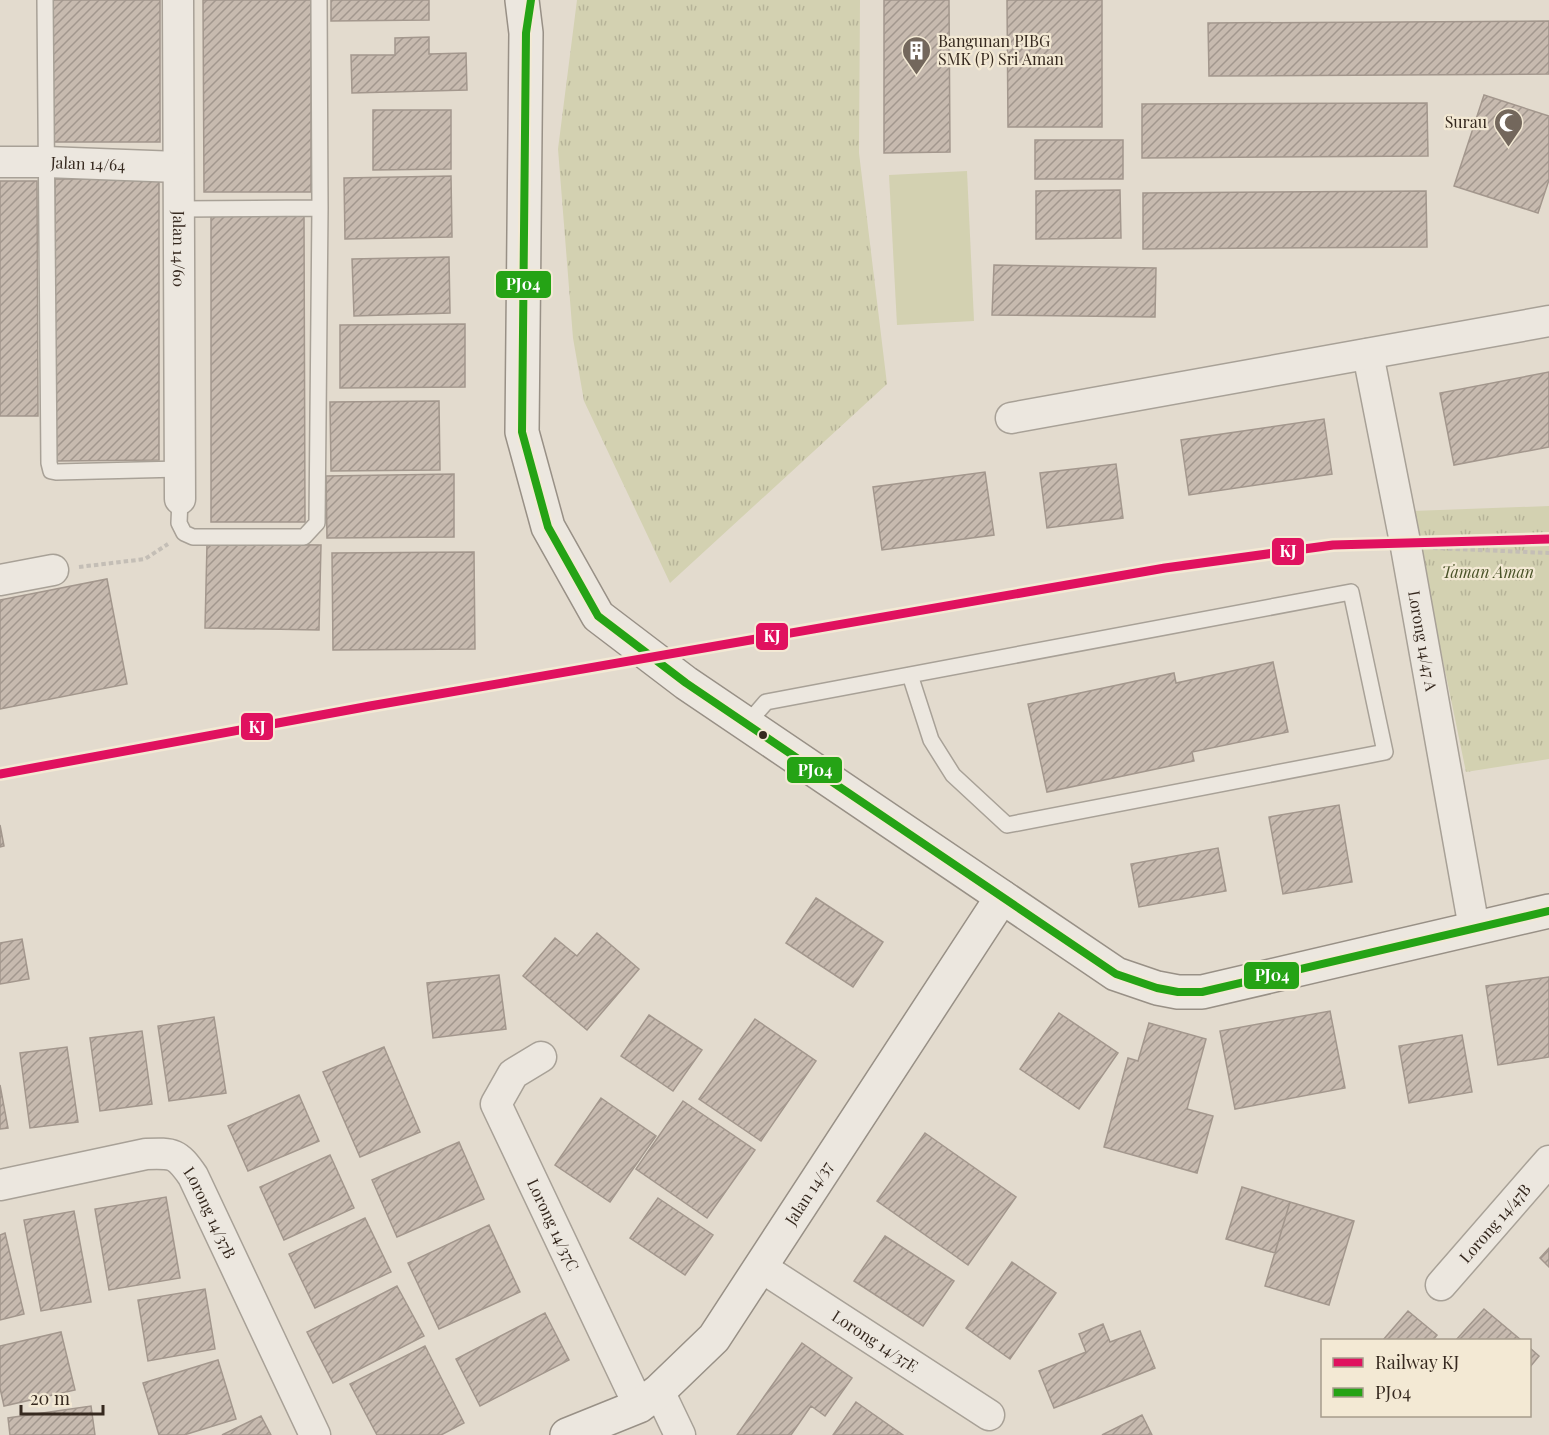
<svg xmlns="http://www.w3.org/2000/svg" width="1549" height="1435" font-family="'Playfair Display',serif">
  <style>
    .grass { fill: url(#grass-tufts) }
    .garden { fill: #d3d1b1 }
    .building { fill: url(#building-hatch); stroke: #a3978d; stroke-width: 1.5 }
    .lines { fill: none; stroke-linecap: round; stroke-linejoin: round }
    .lane-casing { stroke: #a8a197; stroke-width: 18 }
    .street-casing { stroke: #a8a197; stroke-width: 33 }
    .secondary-casing { stroke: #989086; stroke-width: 36 }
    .path { stroke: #c4beb6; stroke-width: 4; stroke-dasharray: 4.5 3; stroke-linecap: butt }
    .lane { stroke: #ece7df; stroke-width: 15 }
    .street { stroke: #ece7df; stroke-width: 30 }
    .secondary { stroke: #ece7df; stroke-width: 33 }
    .bus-1-casing { stroke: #f3e9d4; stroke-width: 12 }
    .bus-1 { stroke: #25a315; stroke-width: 8 }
    .rail-1-casing { stroke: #f3e9d4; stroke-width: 14 }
    .rail-1 { stroke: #e0115f; stroke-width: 9 }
    .bus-dot { fill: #36291f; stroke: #f3e9d4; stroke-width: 2 }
    .labels { text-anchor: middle; stroke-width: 4.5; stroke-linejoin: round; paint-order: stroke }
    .poi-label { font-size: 16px; fill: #36291f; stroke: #f3e9d4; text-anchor: start }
    .street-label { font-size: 16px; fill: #36291f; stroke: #f3e9d4 }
    .park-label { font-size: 16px; font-style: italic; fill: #495227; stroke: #f3e9d4 }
    .line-badge { stroke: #f3e9d4; stroke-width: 2 }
    .badge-label { font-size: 16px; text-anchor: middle; font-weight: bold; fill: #fff }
  </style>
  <defs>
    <pattern id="grass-tufts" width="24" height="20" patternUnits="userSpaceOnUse" patternTransform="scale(1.5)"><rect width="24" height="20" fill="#d3d1b1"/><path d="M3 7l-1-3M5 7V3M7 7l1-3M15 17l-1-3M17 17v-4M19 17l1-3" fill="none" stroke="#b6b398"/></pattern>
    <pattern id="building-hatch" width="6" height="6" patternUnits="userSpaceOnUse" patternTransform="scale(1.5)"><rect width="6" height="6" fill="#c7baaf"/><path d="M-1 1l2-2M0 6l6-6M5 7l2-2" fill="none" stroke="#a2978e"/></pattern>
  </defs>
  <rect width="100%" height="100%" fill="#e3dbce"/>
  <!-- grass -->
  <path class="grass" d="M 577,0 L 860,0 L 859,153 L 887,384 L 670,583 L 584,401 L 573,338 L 558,149 Z
    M 1549,506 L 1549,759 L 1466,772 L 1412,511 Z"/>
  <!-- garden -->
  <path class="garden" d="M 967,171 L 974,321 L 897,325 L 889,175 Z"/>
  <!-- building -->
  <path class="building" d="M 53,0 L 160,0 L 160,142 L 53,142 Z
    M 203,0 L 311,0 L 311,192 L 204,192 Z
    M 331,0 L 429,0 L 429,20 L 331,21 Z
    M 884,0 L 949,0 L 950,152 L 884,153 Z
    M 1007,0 L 1102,0 L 1102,127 L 1008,127 Z
    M 1549,21 L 1549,74 L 1209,76 L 1208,23 Z
    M 429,37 L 429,54 L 466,53 L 467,90 L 352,93 L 351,55 L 395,55 L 395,38 Z
    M 1484,95 L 1549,116 L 1549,180 L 1538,213 L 1454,186 Z
    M 1427,103 L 1428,156 L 1142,158 L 1142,104 Z
    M 373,110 L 451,110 L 451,169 L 373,170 Z
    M 1035,140 L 1123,140 L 1123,179 L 1035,179 Z
    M 451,176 L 452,237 L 345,239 L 344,178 Z
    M 55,179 L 159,179 L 159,460 L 55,461 Z
    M 0,181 L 37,181 L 38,416 L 0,416 Z
    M 1120,190 L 1121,238 L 1036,239 L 1036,191 Z
    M 1426,191 L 1427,247 L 1143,249 L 1143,193 Z
    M 211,214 L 304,214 L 305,522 L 211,522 Z
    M 449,257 L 450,313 L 354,316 L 352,259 Z
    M 994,265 L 1156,268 L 1155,317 L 992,315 Z
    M 465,324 L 465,387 L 340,388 L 340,325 Z
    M 1549,372 L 1549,447 L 1454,465 L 1440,393 Z
    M 439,401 L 440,470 L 331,471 L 330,402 Z
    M 1324,419 L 1332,474 L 1189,495 L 1181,440 Z
    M 1116,464 L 1123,518 L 1047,528 L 1040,473 Z
    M 985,472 L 994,535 L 882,550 L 873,487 Z
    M 454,474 L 454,537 L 327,538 L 326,476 Z
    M 207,544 L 321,545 L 319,630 L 205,628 Z
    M 474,552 L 475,649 L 333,650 L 332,553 Z
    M 107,579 L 127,684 L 0,709 L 0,600 Z
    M 1273,662 L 1288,732 L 1192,752 L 1194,761 L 1047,792 L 1028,704 L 1174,673 L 1176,683 Z
    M 1339,805 L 1352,882 L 1283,894 L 1269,817 Z
    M 0,825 L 4,846 L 0,847 Z
    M 1218,848 L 1226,891 L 1139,907 L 1131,864 Z
    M 816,898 L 883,942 L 853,987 L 786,943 Z
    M 597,933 L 639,969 L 587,1030 L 523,976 L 555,938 L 577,956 Z
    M 22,939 L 29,979 L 0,984 L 0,943 Z
    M 499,975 L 506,1029 L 433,1038 L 427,983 Z
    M 1549,977 L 1549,1057 L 1498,1065 L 1486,986 Z
    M 1330,1011 L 1345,1088 L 1235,1109 L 1220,1031 Z
    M 1059,1013 L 1118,1053 L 1079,1109 L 1020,1069 Z
    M 649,1015 L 702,1050 L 673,1091 L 621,1056 Z
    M 214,1017 L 226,1093 L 169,1101 L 158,1026 Z
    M 755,1019 L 816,1061 L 761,1141 L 699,1099 Z
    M 1149,1023 L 1206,1039 L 1187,1109 L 1213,1116 L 1197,1173 L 1104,1147 L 1128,1058 L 1138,1061 Z
    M 142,1031 L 152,1104 L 100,1111 L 90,1038 Z
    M 1462,1035 L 1472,1092 L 1409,1103 L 1399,1046 Z
    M 67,1047 L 78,1122 L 30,1128 L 20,1053 Z
    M 384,1047 L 420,1132 L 360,1157 L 323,1072 Z
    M 0,1085 L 8,1128 L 0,1129 Z
    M 299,1095 L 319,1141 L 248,1171 L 228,1126 Z
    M 601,1098 L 656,1136 L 610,1202 L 555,1165 Z
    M 683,1101 L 755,1150 L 707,1218 L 636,1169 Z
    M 925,1133 L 1016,1197 L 968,1265 L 877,1201 Z
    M 459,1142 L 484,1199 L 397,1237 L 372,1180 Z
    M 330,1155 L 354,1208 L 284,1240 L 260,1187 Z
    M 1242,1187 L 1290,1202 L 1275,1253 L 1226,1239 Z
    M 166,1197 L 180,1278 L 109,1290 L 95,1209 Z
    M 658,1198 L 713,1235 L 685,1275 L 630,1238 Z
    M 1290,1202 L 1354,1221 L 1329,1305 L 1265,1286 Z
    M 74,1211 L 91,1302 L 41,1311 L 24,1220 Z
    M 365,1218 L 391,1272 L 315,1308 L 289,1254 Z
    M 489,1225 L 520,1292 L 439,1329 L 408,1263 Z
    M 5,1233 L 24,1314 L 0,1320 L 0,1235 Z
    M 885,1236 L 954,1281 L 923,1326 L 854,1281 Z
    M 1549,1248 L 1549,1267 L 1540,1258 Z
    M 1012,1262 L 1056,1293 L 1010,1359 L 966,1328 Z
    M 397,1286 L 424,1336 L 333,1383 L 307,1332 Z
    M 205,1289 L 215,1349 L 148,1361 L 138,1300 Z
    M 1484,1309 L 1521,1340 L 1456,1340 Z
    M 1408,1311 L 1437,1335 L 1433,1340 L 1383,1340 Z
    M 545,1313 L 569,1360 L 480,1406 L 456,1359 Z
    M 1103,1324 L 1110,1342 L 1140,1331 L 1155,1368 L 1054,1408 L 1039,1371 L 1086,1352 L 1079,1334 Z
    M 61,1332 L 75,1390 L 4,1406 L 0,1388 L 0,1346 Z
    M 802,1343 L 852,1378 L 825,1416 L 811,1406 L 791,1435 L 737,1435 Z
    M 425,1346 L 464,1423 L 441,1435 L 377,1435 L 350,1384 Z
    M 1530,1348 L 1539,1356 L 1530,1367 Z
    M 218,1360 L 236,1419 L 184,1435 L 159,1435 L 143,1383 Z
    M 856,1402 L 903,1435 L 833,1435 Z
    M 91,1406 L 95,1435 L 10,1435 L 8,1418 Z
    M 1142,1415 L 1152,1435 L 1102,1435 Z
    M 261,1416 L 271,1435 L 222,1435 Z"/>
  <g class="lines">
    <defs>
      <path id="lane" d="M 45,0 L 49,463 L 51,471 L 56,472 L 180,469
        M 179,209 L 320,208
        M 180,499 L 179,523 L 184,533 L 193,537 L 304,537 L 317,523 L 320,208 L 319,0
        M 747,724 L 766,702 L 1351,592 L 1385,752 L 1007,825 L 953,775 L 931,740 L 910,675"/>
      <g id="street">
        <path id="s1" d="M 178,0 L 180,499"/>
        <path id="s2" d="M 0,162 L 46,162 L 178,167"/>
        <path id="s3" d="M 1368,354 L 1406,547 L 1474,928"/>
        <path d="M 1011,418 L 1549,321"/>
        <path d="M 0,580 L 53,570"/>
        <path id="s4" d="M 541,1057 L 513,1074 L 496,1104 L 639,1406"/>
        <path id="s5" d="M 0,1185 L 146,1154 C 174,1153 177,1153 193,1176 L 315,1435"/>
        <path id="s6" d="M 761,1267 L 989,1415"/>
        <path id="s7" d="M 1441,1285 L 1549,1161"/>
        <path d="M 659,1391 L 680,1435"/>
      </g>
      <g id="secondary">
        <path d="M 522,0 L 526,33 L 522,432 L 548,527 L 598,616 L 686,683 L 1116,974 L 1157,988 L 1178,992 L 1202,992 L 1549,911"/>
        <path id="s8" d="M 567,1435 L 639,1406 L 659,1391 L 714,1338 L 1002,897"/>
      </g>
    </defs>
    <!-- lane casing -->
    <use href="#lane" class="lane-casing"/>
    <!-- street casing -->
    <use href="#street" class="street-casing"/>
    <!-- secondary casing -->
    <use href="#secondary" class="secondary-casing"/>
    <!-- path -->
    <path class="path" d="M 1433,548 L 1549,553
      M 79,567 L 145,559 L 168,544"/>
    <!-- lane -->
    <use href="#lane" class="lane"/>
    <!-- street -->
    <use href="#street" class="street"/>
    <!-- secondary -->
    <use href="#secondary" class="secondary"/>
    <defs>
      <path id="bus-1" d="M 531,0 L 526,33 L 522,432 L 548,527 L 598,616 L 686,683 L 1116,974 L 1157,988 L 1178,992 L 1202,992 L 1549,911"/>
    </defs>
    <!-- bus-1 casing -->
    <use href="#bus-1" class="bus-1-casing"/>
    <!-- bus-1 -->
    <use href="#bus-1" class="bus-1"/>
    <defs>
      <path id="rail-1" d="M 0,774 L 370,706 L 1165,568 L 1333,545 L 1549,539"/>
    </defs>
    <!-- rail-1 casing -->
    <use href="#rail-1" class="rail-1-casing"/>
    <!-- rail-1 -->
    <use href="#rail-1" class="rail-1"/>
  </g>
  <!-- icons -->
  <defs>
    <symbol id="building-pin" viewBox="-11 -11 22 30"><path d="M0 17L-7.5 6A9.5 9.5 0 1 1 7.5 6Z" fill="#73675c" stroke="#f3e9d4"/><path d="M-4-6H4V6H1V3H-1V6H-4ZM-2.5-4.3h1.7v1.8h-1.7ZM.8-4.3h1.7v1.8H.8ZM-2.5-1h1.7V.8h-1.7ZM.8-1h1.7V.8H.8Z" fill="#fff"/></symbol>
    <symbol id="mosque-pin" viewBox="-11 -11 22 30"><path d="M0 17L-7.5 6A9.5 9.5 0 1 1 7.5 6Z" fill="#73675c" stroke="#f3e9d4"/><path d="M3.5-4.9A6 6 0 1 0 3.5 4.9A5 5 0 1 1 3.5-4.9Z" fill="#fff"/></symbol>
  </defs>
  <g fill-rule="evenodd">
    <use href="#building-pin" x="900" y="34" width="33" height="45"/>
    <use href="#mosque-pin" x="1492" y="106" width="33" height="45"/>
  </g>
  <!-- markers -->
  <circle class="bus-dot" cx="763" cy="735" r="5"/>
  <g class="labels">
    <!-- poi labels -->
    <g class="poi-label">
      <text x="938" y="47">Bangunan PIBG<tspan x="938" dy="18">SMK (P) Sri Aman</tspan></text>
      <text x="1487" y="128" text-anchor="end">Surau</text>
    </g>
    <!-- street labels -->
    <g class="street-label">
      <text dy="6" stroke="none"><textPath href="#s2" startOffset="88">Jalan 14/64</textPath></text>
      <text dy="6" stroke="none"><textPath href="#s1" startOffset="249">Jalan 14/60</textPath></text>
      <text dy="6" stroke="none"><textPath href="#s3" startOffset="292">Lorong 14/47 A</textPath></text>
      <text dy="6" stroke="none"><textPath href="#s8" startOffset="352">Jalan 14/37</textPath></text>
      <text dy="6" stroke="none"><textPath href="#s5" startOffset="246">Lorong 14/37B</textPath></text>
      <text dy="6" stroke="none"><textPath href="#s7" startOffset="82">Lorong 14/47B</textPath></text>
      <text dy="6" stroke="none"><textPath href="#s4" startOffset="201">Lorong 14/37C</textPath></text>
      <text dy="6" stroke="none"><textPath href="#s6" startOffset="136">Lorong 14/37E</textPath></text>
    </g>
    <!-- park labels -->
    <g class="park-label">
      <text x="1488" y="578">Taman Aman</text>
    </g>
  </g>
  <g class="line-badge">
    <rect x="495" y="270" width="57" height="29" rx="6" fill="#25a315"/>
    <rect x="1271" y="537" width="34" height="29" rx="6" fill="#e0115f"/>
    <rect x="755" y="622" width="34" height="29" rx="6" fill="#e0115f"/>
    <rect x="240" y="712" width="34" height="29" rx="6" fill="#e0115f"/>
    <rect x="786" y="756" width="57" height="28" rx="6" fill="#25a315"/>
    <rect x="1243" y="961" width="57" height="29" rx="6" fill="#25a315"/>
  </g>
  <g class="badge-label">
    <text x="523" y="290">PJ04</text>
    <text x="1288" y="557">KJ</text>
    <text x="772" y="642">KJ</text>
    <text x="257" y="733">KJ</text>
    <text x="815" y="776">PJ04</text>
    <text x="1272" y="981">PJ04</text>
  </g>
  <!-- legend -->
  <rect x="1321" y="1339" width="210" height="78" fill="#f3e9d4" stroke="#a79c8c" stroke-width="1.5"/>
  <rect x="1333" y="1358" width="30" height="9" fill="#e0115f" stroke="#a79c8c" stroke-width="1.5"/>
  <text x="1375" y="1369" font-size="18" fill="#36291f">Railway KJ</text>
  <rect x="1333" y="1388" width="30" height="9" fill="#25a315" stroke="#a79c8c" stroke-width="1.5"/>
  <text x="1375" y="1399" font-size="18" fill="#36291f">PJ04</text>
  <!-- scale -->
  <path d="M21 1405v9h82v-9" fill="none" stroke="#36291f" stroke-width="3"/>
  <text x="30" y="1405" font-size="18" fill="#36291f" stroke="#f3e9d4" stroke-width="4.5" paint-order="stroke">20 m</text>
</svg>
